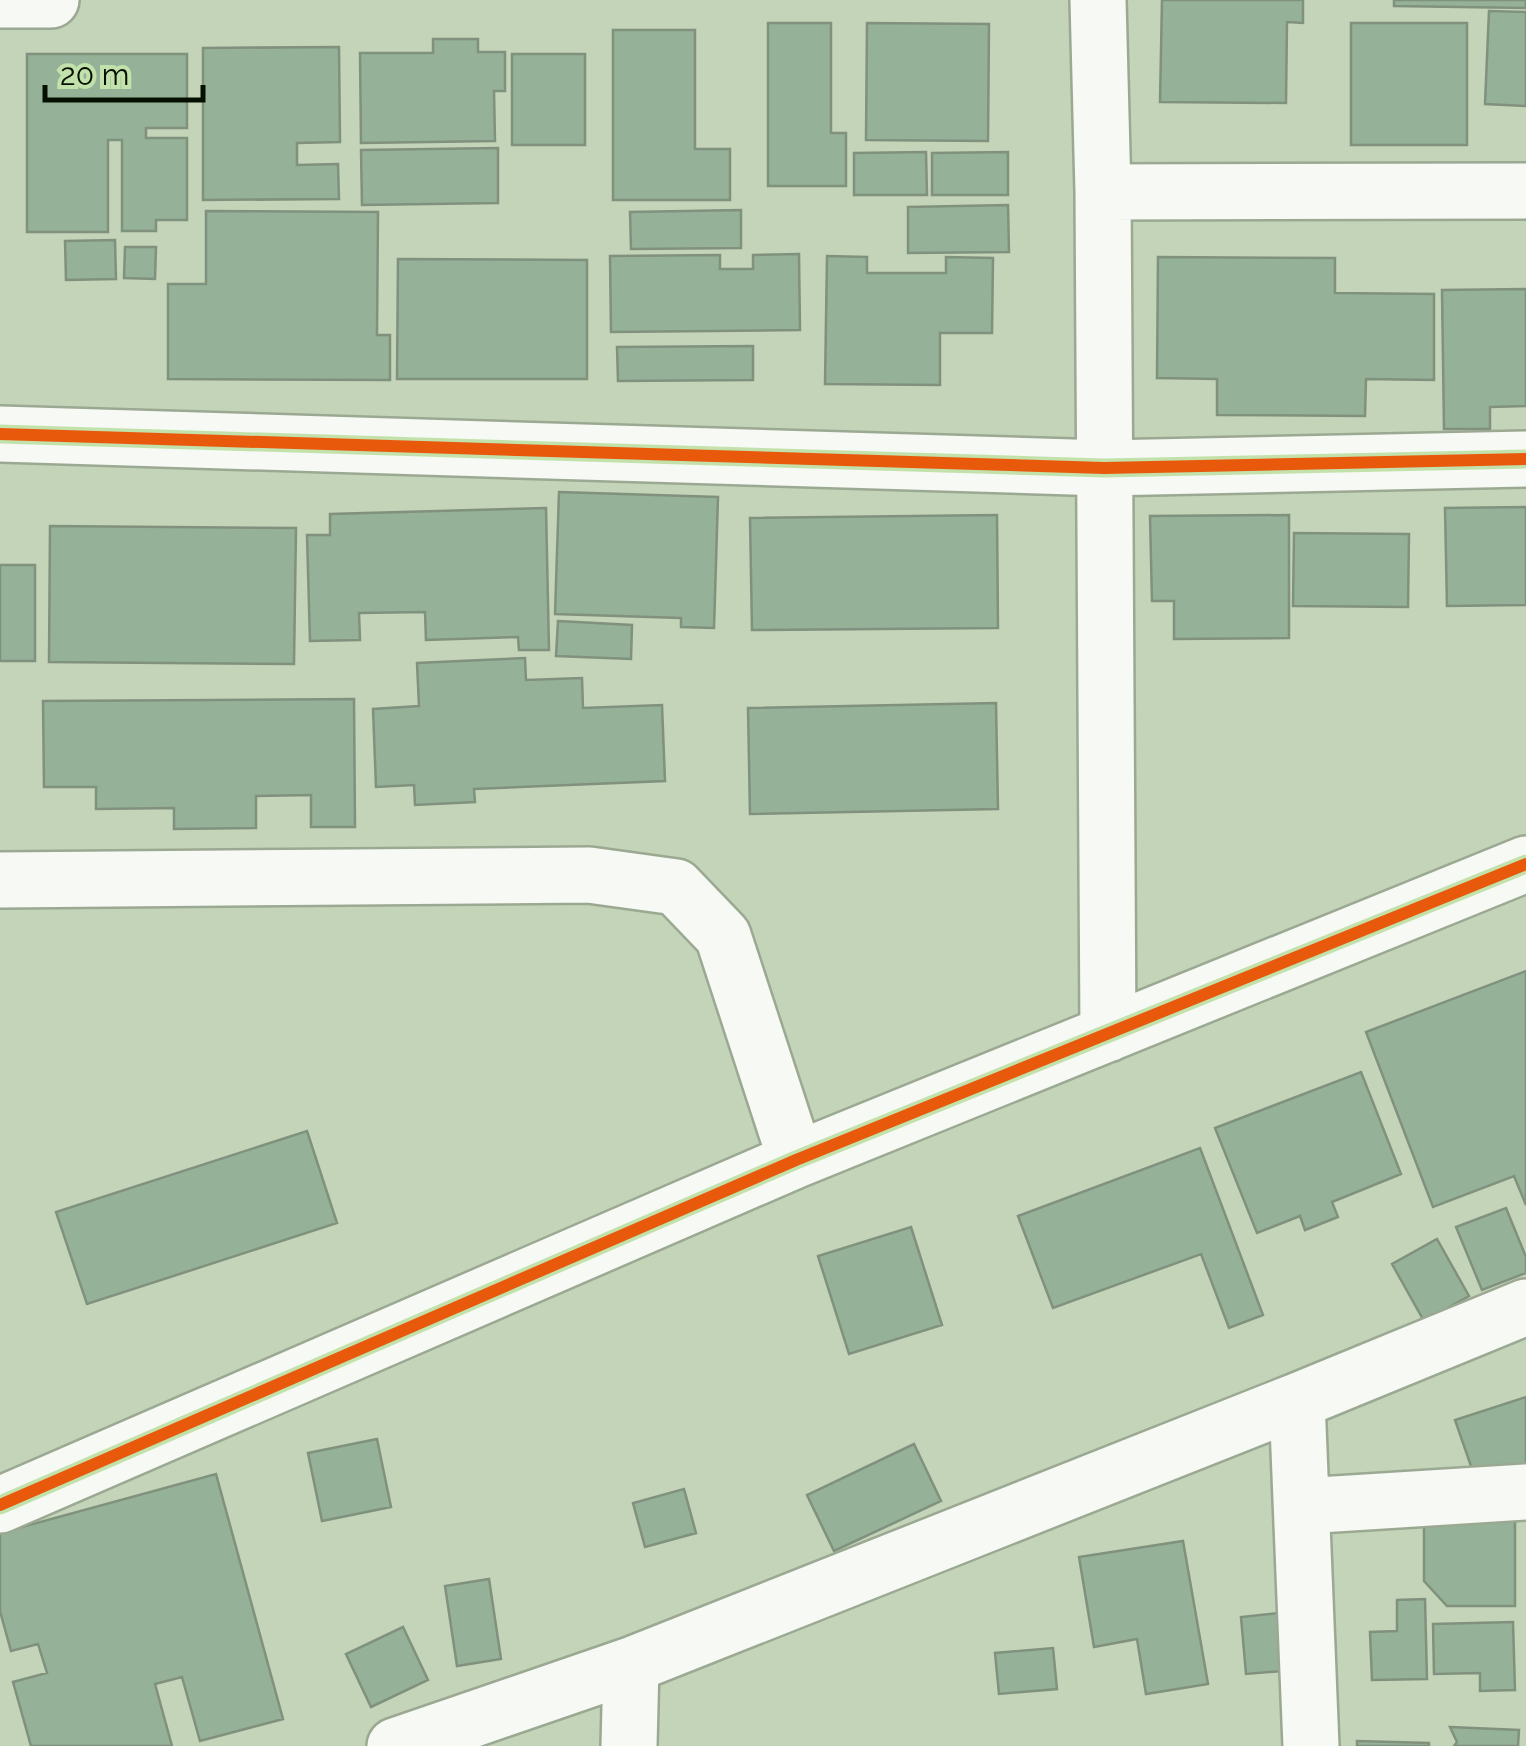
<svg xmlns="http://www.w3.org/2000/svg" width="1526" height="1746" font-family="Raleway,sans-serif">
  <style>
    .building { fill: #95b298; stroke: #80917e; stroke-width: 2.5 }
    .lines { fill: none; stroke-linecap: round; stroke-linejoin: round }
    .minor-casing { stroke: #9ba892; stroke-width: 60 }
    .minor { stroke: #f6f9f4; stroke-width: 55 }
    .cycleway-casing { stroke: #c2e1ab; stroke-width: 19 }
    .cycleway { stroke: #e8590c; stroke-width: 12 }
  </style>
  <rect width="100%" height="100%" fill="#c4d4b8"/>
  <!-- building -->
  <path class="building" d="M 1162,0 L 1303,0 L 1303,23 L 1287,22 L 1286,103 L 1160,102 Z
    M 1394,0 L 1526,0 L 1526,8 L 1394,6 Z
    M 1489,11 L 1526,12 L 1526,106 L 1485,104 Z
    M 768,23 L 831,23 L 831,133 L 846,133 L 846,186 L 768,186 Z
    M 867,23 L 989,24 L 988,141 L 866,140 Z
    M 1351,23 L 1467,23 L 1467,145 L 1351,145 Z
    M 613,30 L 695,30 L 695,149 L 730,149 L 730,200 L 613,200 Z
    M 433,39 L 478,39 L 478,52 L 505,52 L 505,91 L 494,91 L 495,141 L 361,143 L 360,53 L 433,53 Z
    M 339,47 L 340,142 L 297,143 L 297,165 L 338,164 L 339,199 L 203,200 L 203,48 Z
    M 27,54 L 187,54 L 187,128 L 146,128 L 146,138 L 187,138 L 187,220 L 156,220 L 156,231 L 122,231 L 122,140 L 108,140 L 108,232 L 27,232 Z
    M 512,54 L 585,54 L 585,145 L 512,145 Z
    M 498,148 L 498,203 L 362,205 L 361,150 Z
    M 926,152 L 927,195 L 854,195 L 854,153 Z
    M 1008,152 L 1008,195 L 932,195 L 932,153 Z
    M 1008,205 L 1009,252 L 908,253 L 908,207 Z
    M 741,210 L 741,248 L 631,249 L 630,212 Z
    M 206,211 L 378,212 L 377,335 L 390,335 L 390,380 L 168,379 L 168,284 L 206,284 Z
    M 115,240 L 116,279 L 66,280 L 65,241 Z
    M 125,247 L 156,247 L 155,279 L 124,278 Z
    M 799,254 L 800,330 L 611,332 L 610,256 L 720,255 L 720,269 L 753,269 L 753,255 Z
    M 827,256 L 867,257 L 867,273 L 946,273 L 946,257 L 993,258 L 992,333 L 940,333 L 940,385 L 825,384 Z
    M 1158,257 L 1335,258 L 1335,293 L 1434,294 L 1434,380 L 1366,379 L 1365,416 L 1217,415 L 1217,379 L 1157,378 Z
    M 398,259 L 587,260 L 587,379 L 397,379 Z
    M 1526,289 L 1526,406 L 1490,407 L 1490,429 L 1444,429 L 1442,290 Z
    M 753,346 L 753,380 L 618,381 L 617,347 Z
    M 559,492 L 718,497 L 714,628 L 681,627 L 681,618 L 555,614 Z
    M 1526,507 L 1526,605 L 1447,606 L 1445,508 Z
    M 546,508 L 549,650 L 519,650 L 518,637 L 426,640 L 425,612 L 359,613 L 360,640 L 310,641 L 307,535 L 330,535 L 330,514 Z
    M 997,515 L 998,628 L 752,630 L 750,518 Z
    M 1289,515 L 1289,638 L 1174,639 L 1174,601 L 1152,601 L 1150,516 Z
    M 50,526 L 296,528 L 294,664 L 49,662 Z
    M 1294,533 L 1409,534 L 1408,607 L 1293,606 Z
    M 0,565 L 35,565 L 35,661 L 0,661 Z
    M 558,621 L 632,625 L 631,659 L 556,656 Z
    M 525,658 L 526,680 L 582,678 L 583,708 L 662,705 L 665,781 L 474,789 L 475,802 L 415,805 L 414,785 L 376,787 L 373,709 L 419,706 L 417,663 Z
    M 354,699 L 355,827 L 311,827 L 311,795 L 256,796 L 256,828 L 174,829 L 174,808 L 96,809 L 96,787 L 44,787 L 43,701 Z
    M 996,703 L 998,809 L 750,814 L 748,708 Z
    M 1526,971 L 1526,1205 L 1514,1176 L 1433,1207 L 1366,1032 Z
    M 1361,1072 L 1401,1174 L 1332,1202 L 1338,1217 L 1305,1230 L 1300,1216 L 1257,1233 L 1215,1128 Z
    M 307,1131 L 337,1223 L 87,1304 L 56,1212 Z
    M 1200,1148 L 1263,1315 L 1229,1328 L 1201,1254 L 1053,1308 L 1018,1216 Z
    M 1506,1208 L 1526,1257 L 1526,1273 L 1482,1290 L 1456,1227 Z
    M 911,1227 L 942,1325 L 849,1354 L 818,1256 Z
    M 1437,1239 L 1469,1296 L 1424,1321 L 1392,1264 Z
    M 1526,1397 L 1526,1477 L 1480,1492 L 1455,1420 Z
    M 377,1439 L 391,1507 L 322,1521 L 308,1453 Z
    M 914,1444 L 941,1501 L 834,1551 L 807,1495 Z
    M 216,1474 L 283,1719 L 200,1741 L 182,1677 L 155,1684 L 172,1746 L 31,1746 L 13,1682 L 47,1673 L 38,1644 L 11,1651 L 0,1611 L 0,1533 Z
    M 684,1489 L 696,1533 L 645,1547 L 633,1503 Z
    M 1424,1513 L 1515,1514 L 1515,1606 L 1447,1606 L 1424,1581 Z
    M 1183,1541 L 1208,1684 L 1146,1694 L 1137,1639 L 1094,1647 L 1079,1557 Z
    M 489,1579 L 501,1659 L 457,1666 L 445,1586 Z
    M 1425,1599 L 1427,1679 L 1372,1680 L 1370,1632 L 1397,1631 L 1397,1600 Z
    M 1288,1612 L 1294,1670 L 1246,1674 L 1241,1617 Z
    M 1513,1622 L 1515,1690 L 1480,1691 L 1480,1673 L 1434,1674 L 1433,1624 Z
    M 403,1627 L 428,1680 L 371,1707 L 346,1654 Z
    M 1053,1648 L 1057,1689 L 999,1694 L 995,1653 Z
    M 1450,1727 L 1519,1730 L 1518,1746 L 1454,1746 L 1457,1742 Z
    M 1357,1741 L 1429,1743 L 1429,1746 L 1357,1746 Z"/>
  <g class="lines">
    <defs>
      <path id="minor" d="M 0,0 L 51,0
        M 1098,0 L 1103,192 L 1108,1034
        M 1103,192 L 1526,191
        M 0,434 L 1104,468 L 1526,459
        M 0,880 L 589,875 L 676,887 L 723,936 L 796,1160
        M 1297,1401 L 1311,1746
        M 0,1505 L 796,1160 L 1526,864
        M 1303,1506 L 1526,1492
        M 395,1746 L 631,1665 L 1297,1401 L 1526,1307
        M 629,1746 L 631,1665"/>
    </defs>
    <!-- minor casing -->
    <use href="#minor" class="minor-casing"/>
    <!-- minor -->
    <use href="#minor" class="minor"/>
    <defs>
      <path id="cycleway" d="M 0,434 L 1104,468 L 1526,459
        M 0,1505 L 796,1160 L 1526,864"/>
    </defs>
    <!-- cycleway casing -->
    <use href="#cycleway" class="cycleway-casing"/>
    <!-- cycleway -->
    <use href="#cycleway" class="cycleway"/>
  </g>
  <!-- scale -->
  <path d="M45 85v15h158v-15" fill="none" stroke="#061001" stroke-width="5"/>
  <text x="60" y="85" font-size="30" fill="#061001" stroke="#c2e1ab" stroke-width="8" paint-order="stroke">20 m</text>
</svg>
